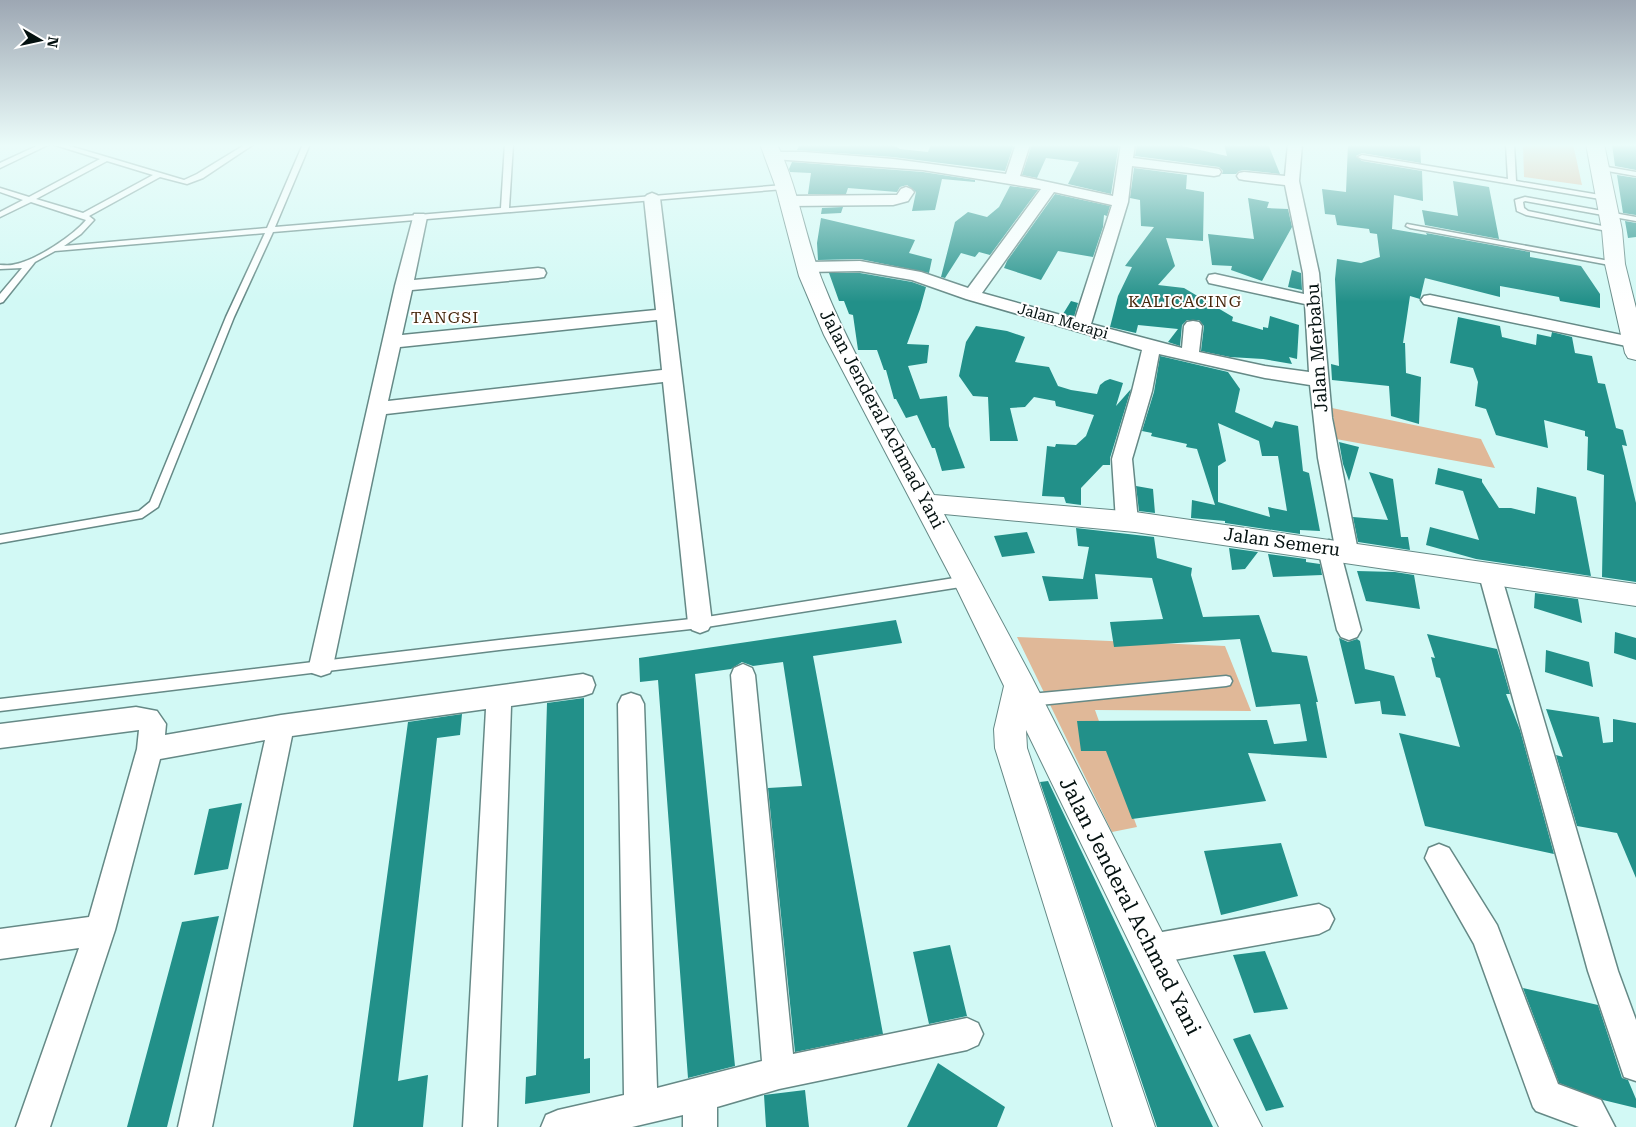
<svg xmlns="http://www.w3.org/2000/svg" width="1636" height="1127" font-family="'Roboto Serif',serif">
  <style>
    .green { fill: #e0b898 }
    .building { fill: #229089; fill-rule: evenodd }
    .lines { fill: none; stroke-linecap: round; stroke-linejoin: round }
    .lane-casing { stroke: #658986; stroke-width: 3 }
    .street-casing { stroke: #658986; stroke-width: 3 }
    .secondary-casing { stroke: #658986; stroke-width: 2 }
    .lane { fill: #fff; fill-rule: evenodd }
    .street { fill: #fff; fill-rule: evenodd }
    .secondary { fill: #fff; fill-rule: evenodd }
    .labels { text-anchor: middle; stroke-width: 4; stroke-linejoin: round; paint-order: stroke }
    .far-street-label { font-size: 15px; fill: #041110; stroke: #fff }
    .far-quarter-label { font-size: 16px; letter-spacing: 1px; fill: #47280d; stroke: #fff }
    .street-label { font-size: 18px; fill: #041110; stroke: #fff }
    .near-street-label { font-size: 21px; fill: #041110; stroke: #fff }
  </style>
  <rect width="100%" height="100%" fill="#d2f9f5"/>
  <!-- green -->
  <path class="green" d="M 1523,144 L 1573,144 L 1582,185 L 1524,177 Z
    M 1332,408 L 1481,439 L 1495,468 L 1336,439 Z
    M 1017,637 L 1225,646 L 1251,711 L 1095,710 L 1137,827 L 1112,832 Z"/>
  <!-- building -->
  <path class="building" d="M 800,144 L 849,146 L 849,144 L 892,144 L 900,149 L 928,152 L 931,144 L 1014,144 L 1005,171 L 893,157 L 797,150 Z
    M 1032,144 L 1119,144 L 1111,194 L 1068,184 L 1079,162 L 1046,158 L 1037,178 L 1022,175 Z
    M 1137,144 L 1182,144 L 1182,146 L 1227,156 L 1224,144 L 1245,146 L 1245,144 L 1268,144 L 1280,174 L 1244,170 L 1239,171 L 1236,174 L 1222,174 L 1223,171 L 1219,167 L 1135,156 Z
    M 1348,144 L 1420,144 L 1421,163 L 1362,153 L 1356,156 L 1362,161 L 1422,171 L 1423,201 L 1394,195 L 1392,229 L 1427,235 L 1426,233 L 1530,252 L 1530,257 L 1581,266 L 1600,294 L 1600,308 L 1560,301 L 1559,297 L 1500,286 L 1500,297 L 1425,278 L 1420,299 L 1410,296 L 1403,343 L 1405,343 L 1406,373 L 1421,377 L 1419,424 L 1391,416 L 1389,386 L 1332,380 L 1331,364 L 1339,366 L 1335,279 L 1337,259 L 1361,263 L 1380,257 L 1377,234 L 1370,233 L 1369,229 L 1337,225 L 1335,215 L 1325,214 L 1322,189 L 1346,192 Z
    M 1612,144 L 1636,144 L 1636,170 L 1615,166 Z
    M 792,162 L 923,172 L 975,180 L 975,182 L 942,179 L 935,210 L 912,211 L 916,192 L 907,185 L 900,187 L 897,192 L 848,188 L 846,194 L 808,194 L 811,173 L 790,172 L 789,169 Z
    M 1134,168 L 1187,175 L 1186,189 L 1204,192 L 1203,241 L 1166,238 L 1175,266 L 1158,285 L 1184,288 L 1233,317 L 1232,321 L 1263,330 L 1263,327 L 1268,328 L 1270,316 L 1299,325 L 1297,359 L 1289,357 L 1292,364 L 1263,359 L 1230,357 L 1201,351 L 1204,326 L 1199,320 L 1187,320 L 1182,325 L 1180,346 L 1168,342 L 1178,329 L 1138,325 L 1136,333 L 1110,327 L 1118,296 L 1132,267 L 1125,266 L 1154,227 L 1141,226 L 1140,200 L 1130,198 Z
    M 1617,175 L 1636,178 L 1636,215 L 1623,213 Z
    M 1453,181 L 1489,187 L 1499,239 L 1425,225 L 1422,210 L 1458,216 Z
    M 1010,186 L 1038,190 L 990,255 L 979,252 L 975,257 L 961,253 L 945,278 L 941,277 L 955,222 L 968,212 L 987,217 L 999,207 Z
    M 1055,194 L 1110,206 L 1107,216 L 1104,215 L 1103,227 L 1093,257 L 1058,251 L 1041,280 L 1004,268 L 1007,261 Z
    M 1248,198 L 1269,202 L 1267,208 L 1288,209 L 1292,227 L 1262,281 L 1231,270 L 1232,266 L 1212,265 L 1208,234 L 1254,239 Z
    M 843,207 L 841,213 L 821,214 L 822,208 Z
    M 821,218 L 915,240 L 909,253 L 932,259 L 929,273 L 860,259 L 818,260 L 817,243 Z
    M 1625,221 L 1636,223 L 1636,237 L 1628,238 Z
    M 1292,270 L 1301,273 L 1302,290 L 1288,287 Z
    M 829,273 L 860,273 L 912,282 L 926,287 L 920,309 L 907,344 L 929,345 L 927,363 L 908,366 L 920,399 L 947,396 L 949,426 L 965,468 L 942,471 L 935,448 L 932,448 L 917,415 L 906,418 L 896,399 L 894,399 L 886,370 L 884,370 L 877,350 L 858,350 L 853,315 L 849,314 L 844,301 L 839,301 Z
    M 1071,301 L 1078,303 L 1074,317 L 1063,314 Z
    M 1458,317 L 1500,326 L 1502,337 L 1536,345 L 1537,334 L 1551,337 L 1552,332 L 1572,337 L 1575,353 L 1592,356 L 1598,383 L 1605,384 L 1616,428 L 1623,430 L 1627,446 L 1622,445 L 1636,503 L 1636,582 L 1602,577 L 1604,475 L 1587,470 L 1588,437 L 1585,436 L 1585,431 L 1544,420 L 1548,448 L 1496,435 L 1486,409 L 1475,406 L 1478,382 L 1473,368 L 1450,363 Z
    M 976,326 L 1007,331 L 1025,337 L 1015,362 L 1049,367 L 1058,386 L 1071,390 L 1097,394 L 1100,385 L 1105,381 L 1110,379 L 1123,383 L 1116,406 L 1131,389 L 1110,458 L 1110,465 L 1103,465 L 1081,488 L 1081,505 L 1066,503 L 1064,497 L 1042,496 L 1047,446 L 1055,447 L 1056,444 L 1076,445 L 1086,436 L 1094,415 L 1056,406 L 1055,401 L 1034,397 L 1025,407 L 1010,408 L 1018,441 L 990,441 L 988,397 L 973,396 L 959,376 L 966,342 Z
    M 1160,356 L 1228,372 L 1240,389 L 1235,412 L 1272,428 L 1275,421 L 1298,426 L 1303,471 L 1309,473 L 1320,531 L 1300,530 L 1300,534 L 1225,523 L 1225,521 L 1191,518 L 1192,500 L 1215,505 L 1197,449 L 1186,447 L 1187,444 L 1151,436 L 1152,433 L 1142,431 L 1154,392 ZM 1218,423 L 1259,441 L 1262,456 L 1278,456 L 1287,511 L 1268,507 L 1270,517 L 1218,502 L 1218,466 L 1226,461 Z
    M 1339,442 L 1359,447 L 1349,481 L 1343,464 Z
    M 1438,468 L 1482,479 L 1482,482 L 1499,508 L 1511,508 L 1535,514 L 1537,487 L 1576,497 L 1591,576 L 1476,559 L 1426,545 L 1430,527 L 1479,540 L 1463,491 L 1435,484 Z
    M 1369,472 L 1393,479 L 1401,537 L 1408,537 L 1410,550 L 1358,542 L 1353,517 L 1388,520 Z
    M 1136,486 L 1153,489 L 1155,513 L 1139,511 Z
    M 1076,528 L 1154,537 L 1157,558 L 1192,568 L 1191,575 L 1203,617 L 1259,615 L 1272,652 L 1307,656 L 1318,702 L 1316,702 L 1327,758 L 1248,753 L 1266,801 L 1132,819 L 1106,751 L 1081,751 L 1077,721 L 1267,720 L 1274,744 L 1307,741 L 1300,704 L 1256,707 L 1240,639 L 1114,647 L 1110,622 L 1163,619 L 1152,578 L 1095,574 L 1098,599 L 1049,601 L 1042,576 L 1083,579 L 1089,547 L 1078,546 Z
    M 1027,532 L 1035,553 L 1002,557 L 994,536 Z
    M 1229,548 L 1258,552 L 1245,569 L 1232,570 Z
    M 1268,554 L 1306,559 L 1306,562 L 1320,564 L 1322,575 L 1273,577 Z
    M 1357,571 L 1395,572 L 1414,575 L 1420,609 L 1366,601 Z
    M 1535,593 L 1578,599 L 1582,623 L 1534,608 Z
    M 896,620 L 902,643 L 813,656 L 883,1034 L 795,1052 L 768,788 L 802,786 L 783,662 L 753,666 L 742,662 L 731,669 L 695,674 L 735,1066 L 688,1078 L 658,680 L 640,682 L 639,658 Z
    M 1615,632 L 1636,638 L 1636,660 L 1614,653 Z
    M 1427,634 L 1497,649 L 1510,694 L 1506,694 L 1520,730 L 1554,854 L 1425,826 L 1399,733 L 1460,747 L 1440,678 L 1436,677 L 1431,657 L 1435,658 Z
    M 1339,638 L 1348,642 L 1357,639 L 1360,641 L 1365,669 L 1394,676 L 1406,716 L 1382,714 L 1380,701 L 1355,704 Z
    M 1546,650 L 1589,662 L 1593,687 L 1545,672 Z
    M 584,698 L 584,1059 L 590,1058 L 590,1093 L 525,1104 L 526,1077 L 536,1075 L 547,703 Z
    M 1546,709 L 1599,717 L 1603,743 L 1613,742 L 1613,719 L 1636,723 L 1636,878 L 1617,833 L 1577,826 L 1556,755 L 1563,757 Z
    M 462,714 L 460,735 L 437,738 L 398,1081 L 428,1075 L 423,1127 L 353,1127 L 408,722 Z
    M 1048,781 L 1213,1127 L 1157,1127 L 1040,782 Z
    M 242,803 L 228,869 L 194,875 L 209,809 Z
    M 1281,843 L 1298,896 L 1221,915 L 1204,851 Z
    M 219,916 L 167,1127 L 127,1127 L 182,922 Z
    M 950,945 L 967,1016 L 929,1024 L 913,952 Z
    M 1265,951 L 1288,1009 L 1254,1013 L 1233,955 Z
    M 1523,988 L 1598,1005 L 1622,1078 L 1628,1080 L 1636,1099 L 1636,1108 L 1603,1100 L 1559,1083 Z
    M 1250,1034 L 1284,1107 L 1266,1111 L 1233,1039 Z
    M 938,1063 L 1005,1107 L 997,1127 L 907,1127 Z
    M 805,1090 L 809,1127 L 766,1127 L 764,1095 Z"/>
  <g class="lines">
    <defs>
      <path id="lane" d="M 41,144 L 50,144 L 0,168 L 0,163 Z
        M 52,144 L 63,144 L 184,180 L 197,174 L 246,144 L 254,144 L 203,178 L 187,184 L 160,177 L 89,216 L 94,220 L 81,234 L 64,246 L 267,228 L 303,144 L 310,144 L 275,227 L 501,208 L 505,144 L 513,144 L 509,208 L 784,185 L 788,187 L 784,189 L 273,232 L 234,317 L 158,507 L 142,518 L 0,543 L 0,535 L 139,511 L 150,502 L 226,317 L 265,233 L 55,251 L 35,262 L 3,302 L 0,303 L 0,294 L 22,268 L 0,269 L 0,265 C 5,265 11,266 16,264 C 36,260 73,236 86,220 L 31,202 L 0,217 L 0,212 L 23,200 L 0,192 L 0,188 L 29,197 L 100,159 ZM 107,161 L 153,175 L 83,213 L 36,199 Z
        M 1506,144 L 1514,144 L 1516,181 L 1606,196 L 1610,198 L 1606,200 L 1362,159 L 1358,157 L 1362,155 L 1508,179 Z
        M 1596,165 L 1636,172 L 1636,176 L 1596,169 Z
        M 1525,197 L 1636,217 L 1636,221 L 1525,201 L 1523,202 L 1524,208 L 1528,211 L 1612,228 L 1616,230 L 1612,232 L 1526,215 L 1517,211 L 1515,200 Z
        M 1407,224 L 1615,262 L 1619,264 L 1615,266 L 1410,228 L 1406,226 Z
        M 967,576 L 971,578 L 973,581 L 971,584 L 967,586 L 700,628 L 499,650 L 0,711 L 0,699 L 499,640 L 700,618 Z
        M 1226,676 L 1230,677 L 1232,681 L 1230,685 L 1226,686 L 1030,706 L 1026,704 L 1024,700 L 1026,696 L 1030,694 Z"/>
      <path id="street" d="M 1016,144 L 1030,144 L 1020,176 L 1113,196 L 1121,144 L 1135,144 L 1133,158 L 1219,169 L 1221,172 L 1219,175 L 1214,176 L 1132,166 L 1128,202 L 1091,324 L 1182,348 L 1184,326 L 1187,322 L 1193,321 L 1199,322 L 1202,326 L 1199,352 L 1265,366 L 1309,372 L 1305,304 L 1209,283 L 1207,279 L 1209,275 L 1215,274 L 1304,294 L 1303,273 L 1285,185 L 1244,180 L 1239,179 L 1237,176 L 1239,173 L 1244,172 L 1285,176 L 1288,144 L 1302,144 L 1299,181 L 1319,273 L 1332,418 L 1358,551 L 1355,557 L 1347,560 L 1342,558 L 1361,630 L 1357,637 L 1349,640 L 1341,637 L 1337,630 L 1318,549 L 1321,543 L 1329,540 L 1334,542 L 1318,458 L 1310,385 L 1265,378 L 1159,354 L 1152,391 L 1132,459 L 1138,521 L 1135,527 L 1127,529 L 1119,527 L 1116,521 L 1112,459 L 1132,391 L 1142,350 L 966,299 L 912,280 L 860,271 L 807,272 L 801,271 L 799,267 L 801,263 L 807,262 L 860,261 L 921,272 L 968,288 L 1041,189 L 923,170 L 774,159 L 769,158 L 767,155 L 769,152 L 804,152 L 893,159 L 1006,174 ZM 1054,192 L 1112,205 L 1075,319 L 982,293 Z
        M 906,187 L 911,189 L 914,192 L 908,201 L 893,205 L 788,206 L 783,204 L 780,201 L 783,198 L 788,196 L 893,195 L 897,195 L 901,189 Z
        M 652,193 L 657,195 L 660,198 L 712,623 L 708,630 L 700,633 L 692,630 L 688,623 L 663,382 L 386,414 L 333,666 L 330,673 L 321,676 L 312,673 L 309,666 L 395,286 L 414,214 L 424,214 L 427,217 L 414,280 L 538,268 L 544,269 L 546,273 L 544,277 L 538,278 L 412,290 L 402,335 L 656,310 L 644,198 L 647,195 ZM 657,320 L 662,370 L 388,401 L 400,347 Z
        M 1430,295 L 1636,338 L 1636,348 L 1424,304 L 1421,300 L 1424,296 Z
        M 1490,566 L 1498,569 L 1501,575 L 1618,971 L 1636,1020 L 1636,1081 L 1624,1077 L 1588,971 L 1479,575 L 1482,569 Z
        M 743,664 L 752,668 L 755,675 L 793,1054 L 967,1018 L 978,1023 L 983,1034 L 978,1045 L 967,1050 L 779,1089 L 717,1107 L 717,1127 L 683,1127 L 683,1115 L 632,1127 L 541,1127 L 546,1115 L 558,1110 L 624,1095 L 618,704 L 622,696 L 631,693 L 640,696 L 644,704 L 657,1088 L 762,1061 L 731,675 L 734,668 Z
        M 583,674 L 592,677 L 595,685 L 592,693 L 583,696 L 511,706 L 497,1127 L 463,1127 L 486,709 L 292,736 L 212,1127 L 178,1127 L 265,740 L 160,759 L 115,930 L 50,1127 L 16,1127 L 79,948 L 0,959 L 0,929 L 89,917 L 137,749 L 139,730 L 0,748 L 0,724 L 136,707 L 157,711 L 166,724 L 165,735 L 281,715 Z
        M 1439,844 L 1449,848 L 1497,925 L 1558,1084 L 1601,1100 L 1615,1127 L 1579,1127 L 1536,1111 L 1533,1107 L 1474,944 L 1425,858 L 1429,848 Z
        M 1319,904 L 1329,909 L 1334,919 L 1329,929 L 1319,934 L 1151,964 L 1140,960 L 1136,949 L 1140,938 L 1151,934 Z"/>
      <path id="secondary" d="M 760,144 L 777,144 C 799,189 805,239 824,285 C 853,358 896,426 934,495 L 1135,512 L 1636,584 L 1636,606 L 1135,532 L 944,514 L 1031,676 L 1262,1127 L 1219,1127 L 1026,730 L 1027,748 L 1155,1127 L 1113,1127 L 995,748 L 994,729 L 1004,686 L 953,581 L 824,335 L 799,276 L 775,185 Z
        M 1586,144 L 1604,144 L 1622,230 L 1625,264 L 1636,308 L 1636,360 L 1628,358 L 1625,353 L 1605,264 L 1602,230 Z"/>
    </defs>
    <!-- lane casing -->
    <use href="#lane" class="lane-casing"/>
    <!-- street casing -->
    <use href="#street" class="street-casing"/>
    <!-- secondary casing -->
    <use href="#secondary" class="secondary-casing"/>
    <!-- lane -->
    <use href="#lane" class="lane"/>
    <!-- street -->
    <use href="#street" class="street"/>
    <!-- secondary -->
    <use href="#secondary" class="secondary"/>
  </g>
  <!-- sky -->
  <linearGradient id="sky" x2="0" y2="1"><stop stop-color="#9da7b3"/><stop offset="0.48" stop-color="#ebfcfa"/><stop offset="1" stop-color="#ebfcfa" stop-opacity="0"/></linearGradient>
  <rect width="1636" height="302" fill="url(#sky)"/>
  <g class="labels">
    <!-- far-street labels -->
    <g class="far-street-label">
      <text transform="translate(1063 321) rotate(16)" y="5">Jalan Merapi</text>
    </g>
    <!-- far-quarter labels -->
    <g class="far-quarter-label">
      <text x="1185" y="307">KALICACING</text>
      <text x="445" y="323">TANGSI</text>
    </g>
    <!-- street labels -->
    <g class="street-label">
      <text transform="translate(1317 348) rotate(-94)" y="6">Jalan Merbabu</text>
      <text transform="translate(882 419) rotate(62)" y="6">Jalan Jenderal Achmad Yani</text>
      <text transform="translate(1282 542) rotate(8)" y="6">Jalan Semeru</text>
    </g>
    <!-- near-street labels -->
    <g class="near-street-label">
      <text transform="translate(1130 906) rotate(63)" y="7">Jalan Jenderal Achmad Yani</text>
    </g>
  </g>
  <!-- north arrow -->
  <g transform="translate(40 40) rotate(99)" stroke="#ffffff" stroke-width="4" paint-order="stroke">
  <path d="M0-4L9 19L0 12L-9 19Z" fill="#041110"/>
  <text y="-8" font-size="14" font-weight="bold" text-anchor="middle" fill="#041110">N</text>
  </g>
</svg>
